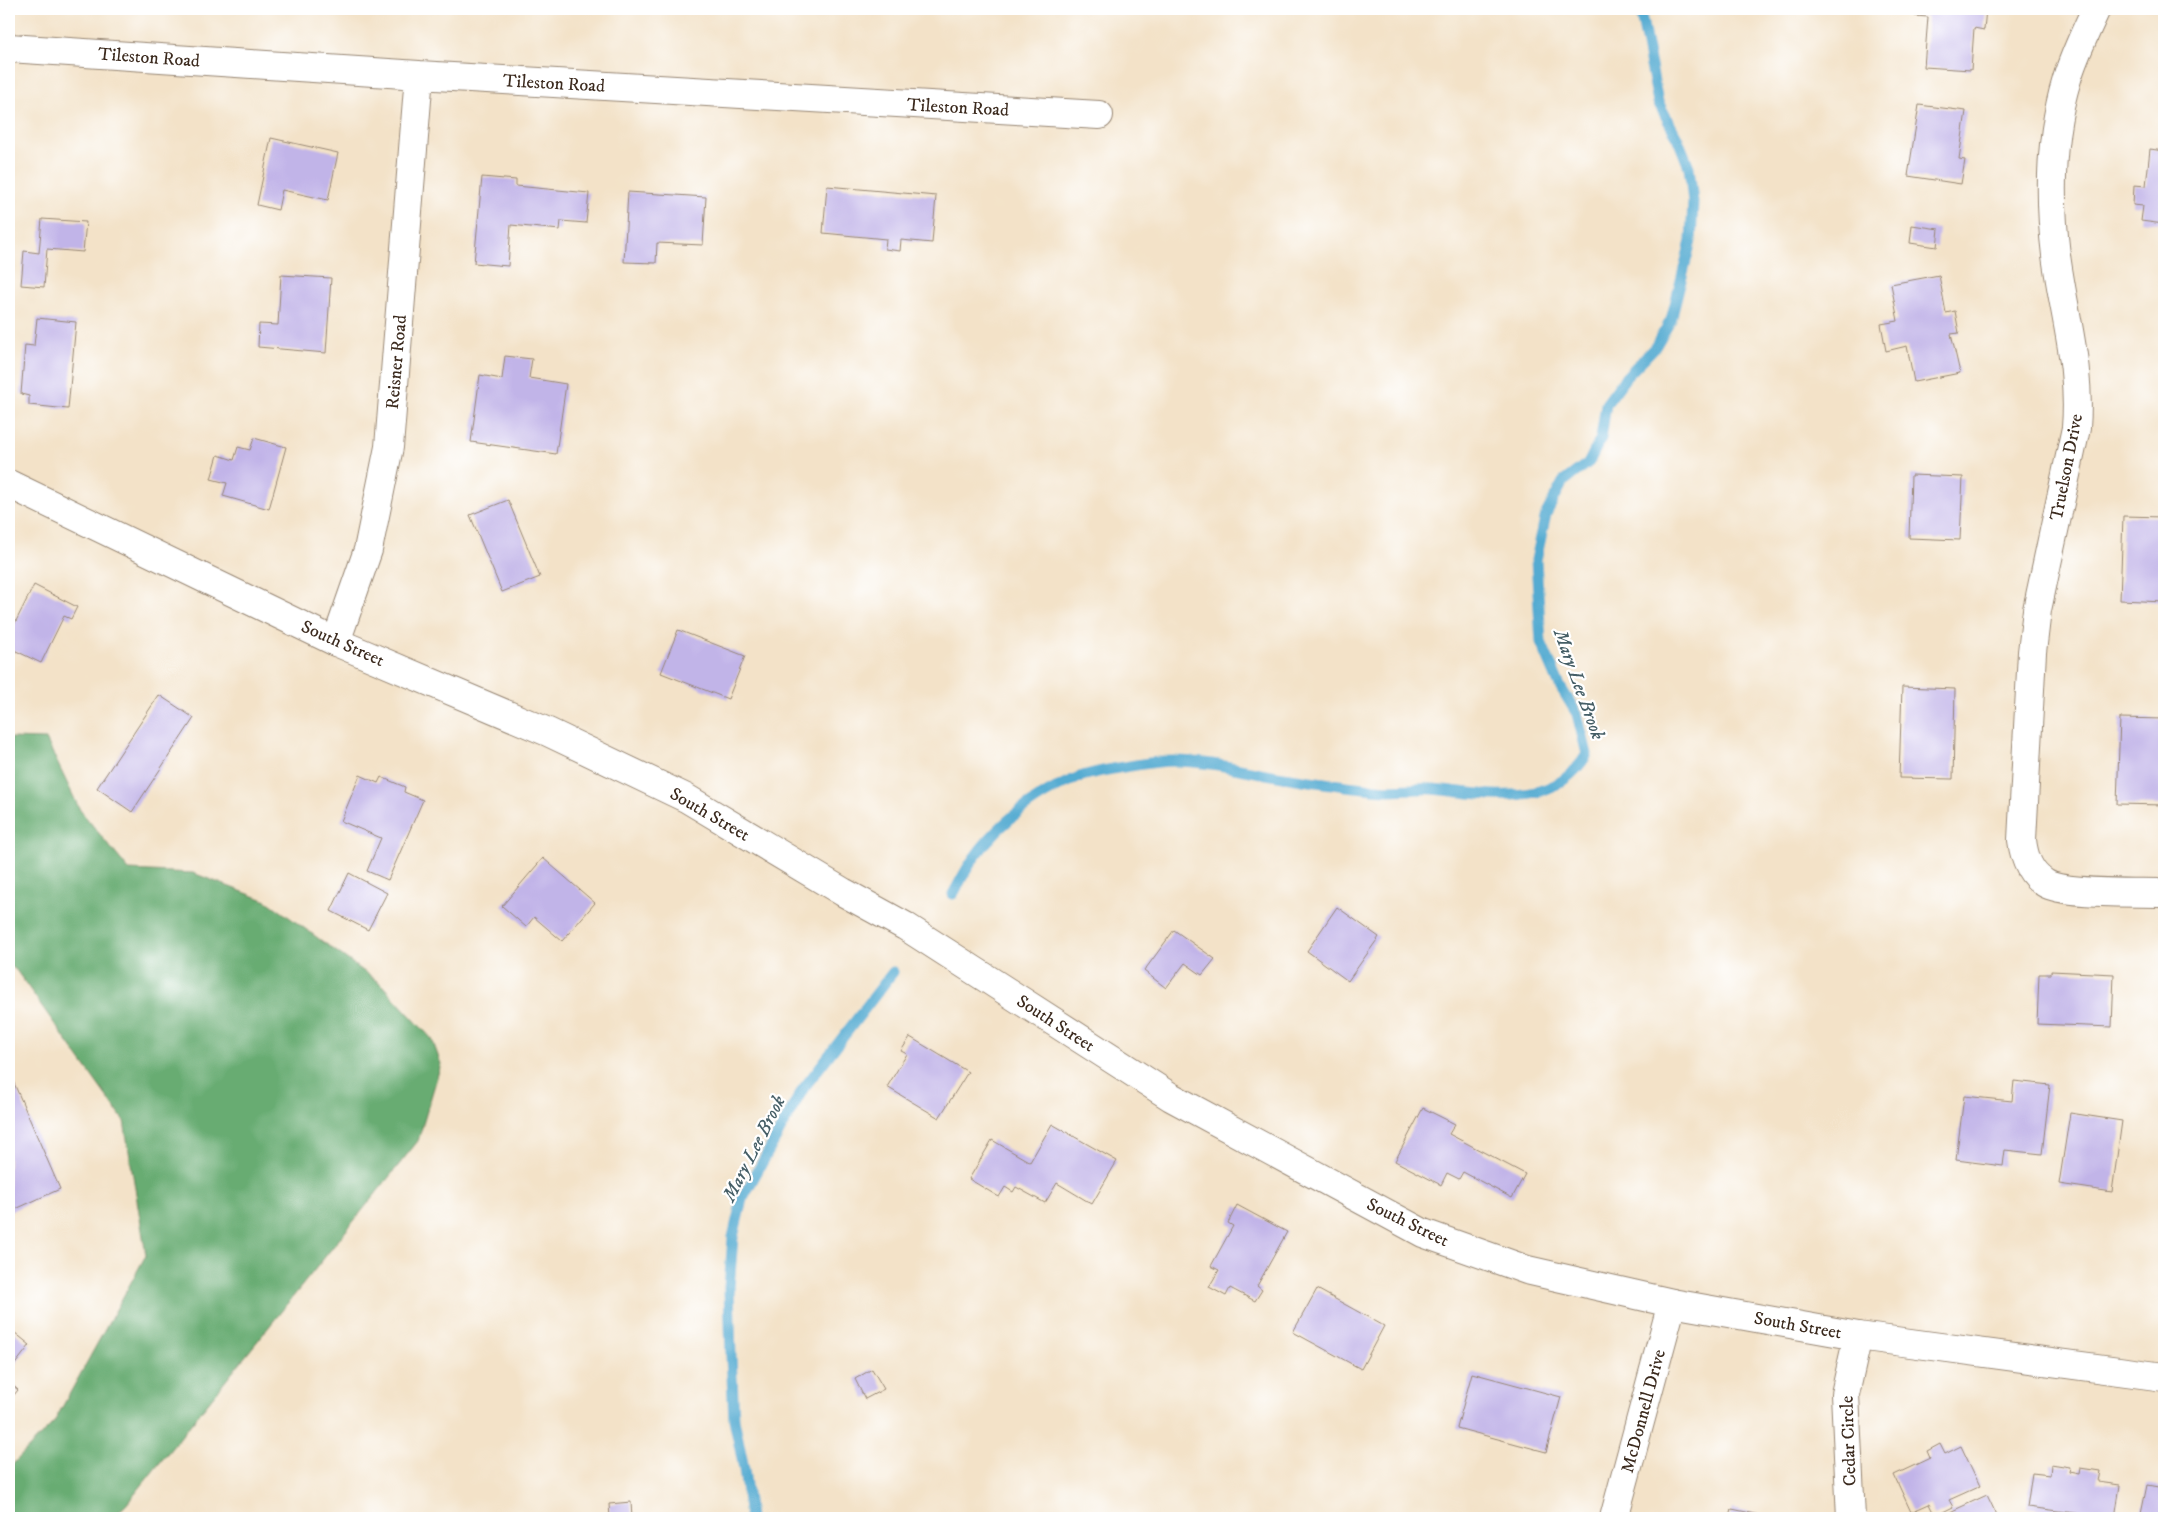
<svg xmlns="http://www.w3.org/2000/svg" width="2173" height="1527" font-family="'IM FELL DW Pica',serif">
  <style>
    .forest { fill: #67ac72; stroke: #516b48 }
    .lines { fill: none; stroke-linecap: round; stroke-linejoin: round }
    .stream { stroke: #55abd1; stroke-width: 11 }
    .building { fill: #c1b4e8 }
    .street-casing { stroke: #978673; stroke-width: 30 }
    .secondary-casing { stroke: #978673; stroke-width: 30 }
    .street { stroke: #fff; stroke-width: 28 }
    .secondary { stroke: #fff; stroke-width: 28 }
    .labels { text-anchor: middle; stroke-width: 4.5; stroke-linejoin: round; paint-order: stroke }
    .street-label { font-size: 18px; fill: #3b2a1e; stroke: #fff }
    .water-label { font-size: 19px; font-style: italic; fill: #455e66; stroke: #fff }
  </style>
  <rect width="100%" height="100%" fill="#fff"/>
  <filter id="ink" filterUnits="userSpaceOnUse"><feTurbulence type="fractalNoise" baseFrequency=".02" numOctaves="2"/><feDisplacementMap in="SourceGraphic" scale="10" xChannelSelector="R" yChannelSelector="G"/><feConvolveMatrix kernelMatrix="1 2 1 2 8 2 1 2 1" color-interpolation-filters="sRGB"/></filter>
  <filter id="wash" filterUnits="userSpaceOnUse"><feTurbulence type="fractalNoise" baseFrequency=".0096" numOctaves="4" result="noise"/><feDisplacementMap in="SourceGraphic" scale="20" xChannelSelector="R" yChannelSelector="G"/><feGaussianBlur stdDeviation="1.12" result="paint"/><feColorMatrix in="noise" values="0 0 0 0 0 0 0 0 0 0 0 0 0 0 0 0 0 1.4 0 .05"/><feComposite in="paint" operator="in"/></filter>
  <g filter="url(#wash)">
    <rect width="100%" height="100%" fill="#f3e2c8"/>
    <!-- forest -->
    <path class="forest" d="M 9,738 L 46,739 L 80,810 L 129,870 L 193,873 L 267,901 L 381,984 L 432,1039 L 441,1064 L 418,1141 L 126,1505 L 112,1518 L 9,1518 L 9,1468 L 54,1422 L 146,1255 L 124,1121 L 16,970 L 9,965 Z"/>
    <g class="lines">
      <!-- stream -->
      <path class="stream" d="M 953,894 C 960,882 966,869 974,858 C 1000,822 1037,795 1077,778 C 1093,771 1156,761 1174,761 C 1213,761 1252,773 1290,778 C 1322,783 1355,788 1388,790 C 1403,790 1418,788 1433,789 C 1488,794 1554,811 1587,754 L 1577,714 L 1560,686 L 1541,642 L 1536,560 L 1546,514 L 1563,482 L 1589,462 L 1601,438 L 1606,404 L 1626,377 L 1655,347 L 1671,320 L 1691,241 L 1693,202 L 1689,167 L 1677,137 L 1658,102 L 1640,9
        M 750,1518 L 744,1469 L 734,1419 L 731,1356 L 729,1288 L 733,1237 L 742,1199 L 803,1089 L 893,972"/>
    </g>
    <g id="blocks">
      <!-- building -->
      <path class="building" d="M 1915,9 L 1986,9 L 1984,30 L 1974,28 L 1971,70 L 1924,67 L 1928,17 L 1915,16 Z
        M 1919,105 L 1966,111 L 1959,159 L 1965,160 L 1961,184 L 1908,176 Z
        M 271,138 L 338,153 L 328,200 L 282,190 L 278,210 L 257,205 Z
        M 2150,149 L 2164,151 L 2164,224 L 2141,221 L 2143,206 L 2133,205 L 2134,185 L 2146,186 Z
        M 482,177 L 516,180 L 516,186 L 589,193 L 586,223 L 561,221 L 560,230 L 511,225 L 508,266 L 474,263 Z
        M 827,186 L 936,196 L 932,243 L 901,240 L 900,251 L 885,249 L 886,239 L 823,233 Z
        M 628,192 L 706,197 L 703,245 L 657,243 L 656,263 L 624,262 Z
        M 42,219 L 86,222 L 83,252 L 47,249 L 44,287 L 21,285 L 24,251 L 39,253 Z
        M 1912,225 L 1939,229 L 1937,247 L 1910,243 Z
        M 281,275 L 331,278 L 326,353 L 258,347 L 259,324 L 278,325 Z
        M 1939,275 L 1946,313 L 1955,311 L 1959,333 L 1951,334 L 1960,373 L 1914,382 L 1907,346 L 1886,351 L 1881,324 L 1898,321 L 1891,284 Z
        M 37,318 L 76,322 L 68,409 L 29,405 L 29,396 L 21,394 L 25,345 L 34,346 Z
        M 505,356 L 532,359 L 529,378 L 566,384 L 556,454 L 471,442 L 480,375 L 502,379 Z
        M 254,438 L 286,447 L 269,509 L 223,496 L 227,483 L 211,479 L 218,455 L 234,460 L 238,447 L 250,450 Z
        M 1911,475 L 1963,477 L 1960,540 L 1909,538 Z
        M 508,500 L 540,577 L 502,592 L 470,515 Z
        M 2123,516 L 2164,517 L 2164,602 L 2120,600 Z
        M 34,585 L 77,607 L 71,619 L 64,616 L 41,663 L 14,650 L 9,661 L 9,635 Z
        M 678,630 L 745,656 L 728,699 L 661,673 Z
        M 1902,687 L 1955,689 L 1953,779 L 1899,778 Z
        M 159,695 L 194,718 L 132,812 L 97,788 Z
        M 2120,718 L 2164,719 L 2164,805 L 2117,804 Z
        M 360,775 L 378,783 L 381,777 L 405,787 L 404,792 L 423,800 L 388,880 L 367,871 L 381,838 L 341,821 Z
        M 543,858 L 595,903 L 562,941 L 534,917 L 526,927 L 502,906 Z
        M 349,873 L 387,893 L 368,930 L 331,911 Z
        M 1337,907 L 1379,937 L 1348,981 L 1307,951 Z
        M 1174,930 L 1215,959 L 1202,975 L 1185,963 L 1166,988 L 1144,971 Z
        M 2051,971 L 2114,974 L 2112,1027 L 2037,1024 L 2039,974 L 2051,974 Z
        M 910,1037 L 968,1072 L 939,1118 L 887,1087 L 907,1054 L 901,1051 Z
        M 13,1081 L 60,1189 L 9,1212 L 9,1083 Z
        M 2014,1081 L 2050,1085 L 2042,1154 L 2005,1150 L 2003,1166 L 1956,1160 L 1964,1096 L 2012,1101 Z
        M 1423,1108 L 1455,1124 L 1449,1134 L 1525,1174 L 1512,1198 L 1463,1172 L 1459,1179 L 1447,1173 L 1441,1185 L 1395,1161 Z
        M 2070,1113 L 2122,1121 L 2112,1192 L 2059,1184 Z
        M 1052,1124 L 1117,1161 L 1092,1204 L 1057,1183 L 1045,1203 L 1016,1187 L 1013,1192 L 1005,1187 L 999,1197 L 969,1179 L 992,1140 L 1030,1162 Z
        M 1237,1205 L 1287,1232 L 1257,1286 L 1262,1290 L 1255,1301 L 1230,1288 L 1226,1296 L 1209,1287 L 1219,1270 L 1211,1266 L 1233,1226 L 1228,1223 Z
        M 1317,1289 L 1384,1326 L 1361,1369 L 1293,1332 Z
        M 9,1328 L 30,1345 L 9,1372 Z
        M 872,1369 L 884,1389 L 865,1399 L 855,1379 Z
        M 1472,1373 L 1561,1397 L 1546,1452 L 1457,1428 Z
        M 9,1382 L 18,1390 L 9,1401 Z
        M 1940,1444 L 1945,1454 L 1961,1446 L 1980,1486 L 1949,1500 L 1953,1507 L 1935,1516 L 1929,1504 L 1911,1512 L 1894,1475 L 1930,1458 L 1927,1451 Z
        M 2051,1464 L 2070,1467 L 2069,1472 L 2079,1474 L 2080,1468 L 2100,1471 L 2098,1482 L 2120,1485 L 2115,1518 L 2027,1507 L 2032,1473 L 2050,1475 Z
        M 2147,1485 L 2164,1488 L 2163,1518 L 2141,1514 Z
        M 1987,1495 L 1998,1518 L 1953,1518 L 1950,1512 Z
        M 631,1502 L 632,1518 L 610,1518 L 609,1504 Z
        M 1732,1509 L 1770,1517 L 1770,1518 L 1730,1518 Z"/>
    </g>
  </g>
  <g filter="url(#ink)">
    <use href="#blocks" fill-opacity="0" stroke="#978673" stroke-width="1"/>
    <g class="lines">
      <defs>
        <path id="street" d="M 2096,9 C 2086,31 2074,55 2067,79 C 2050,135 2049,198 2056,255 C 2064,316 2081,366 2076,428 L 2037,610 L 2032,652 L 2022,840 C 2024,857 2029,873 2045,883 C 2064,895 2138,892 2164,893
          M 9,48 L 419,75 L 1099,115
          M 336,642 L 368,550 L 389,447 L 419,75
          M 1614,1518 L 1672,1303
          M 1851,1518 L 1845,1394 L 1858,1336"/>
        <path id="secondary" d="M 9,484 L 336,642 L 548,732 L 686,798 L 843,892 L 905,926 L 1171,1097 L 1423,1233 L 1527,1270 L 1672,1303 L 1858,1336 L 2164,1377"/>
      </defs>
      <!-- street casing -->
      <use href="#street" class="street-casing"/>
      <!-- secondary casing -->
      <use href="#secondary" class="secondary-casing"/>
      <!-- street -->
      <use href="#street" class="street"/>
      <!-- secondary -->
      <use href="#secondary" class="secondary"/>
    </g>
  </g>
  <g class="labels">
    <!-- street labels -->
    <g class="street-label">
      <text transform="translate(149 57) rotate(4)" y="6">Tileston Road</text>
      <text transform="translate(554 83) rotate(3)" y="6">Tileston Road</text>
      <text transform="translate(958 107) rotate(3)" y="6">Tileston Road</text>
      <text transform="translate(396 362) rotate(-85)" y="6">Reisner Road</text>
      <text transform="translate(2066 467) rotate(-79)" y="6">Truelson Drive</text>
      <text transform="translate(343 643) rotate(24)" y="6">South Street</text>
      <text transform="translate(710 814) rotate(30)" y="6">South Street</text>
      <text transform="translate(1056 1023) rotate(33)" y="6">South Street</text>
      <text transform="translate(1408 1222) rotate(26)" y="6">South Street</text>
      <text transform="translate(1798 1325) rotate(10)" y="6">South Street</text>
      <text transform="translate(1643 1411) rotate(-75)" y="6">McDonnell Drive</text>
      <text transform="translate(1848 1441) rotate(-92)" y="6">Cedar Circle</text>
    </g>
    <!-- water labels -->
    <g class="water-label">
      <text transform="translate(1580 684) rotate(70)" y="7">Mary Lee Brook</text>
      <text transform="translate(753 1148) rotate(-63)" y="7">Mary Lee Brook</text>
    </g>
  </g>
  <!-- margin -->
  <rect width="2173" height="1527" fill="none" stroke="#fff" stroke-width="30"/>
</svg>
